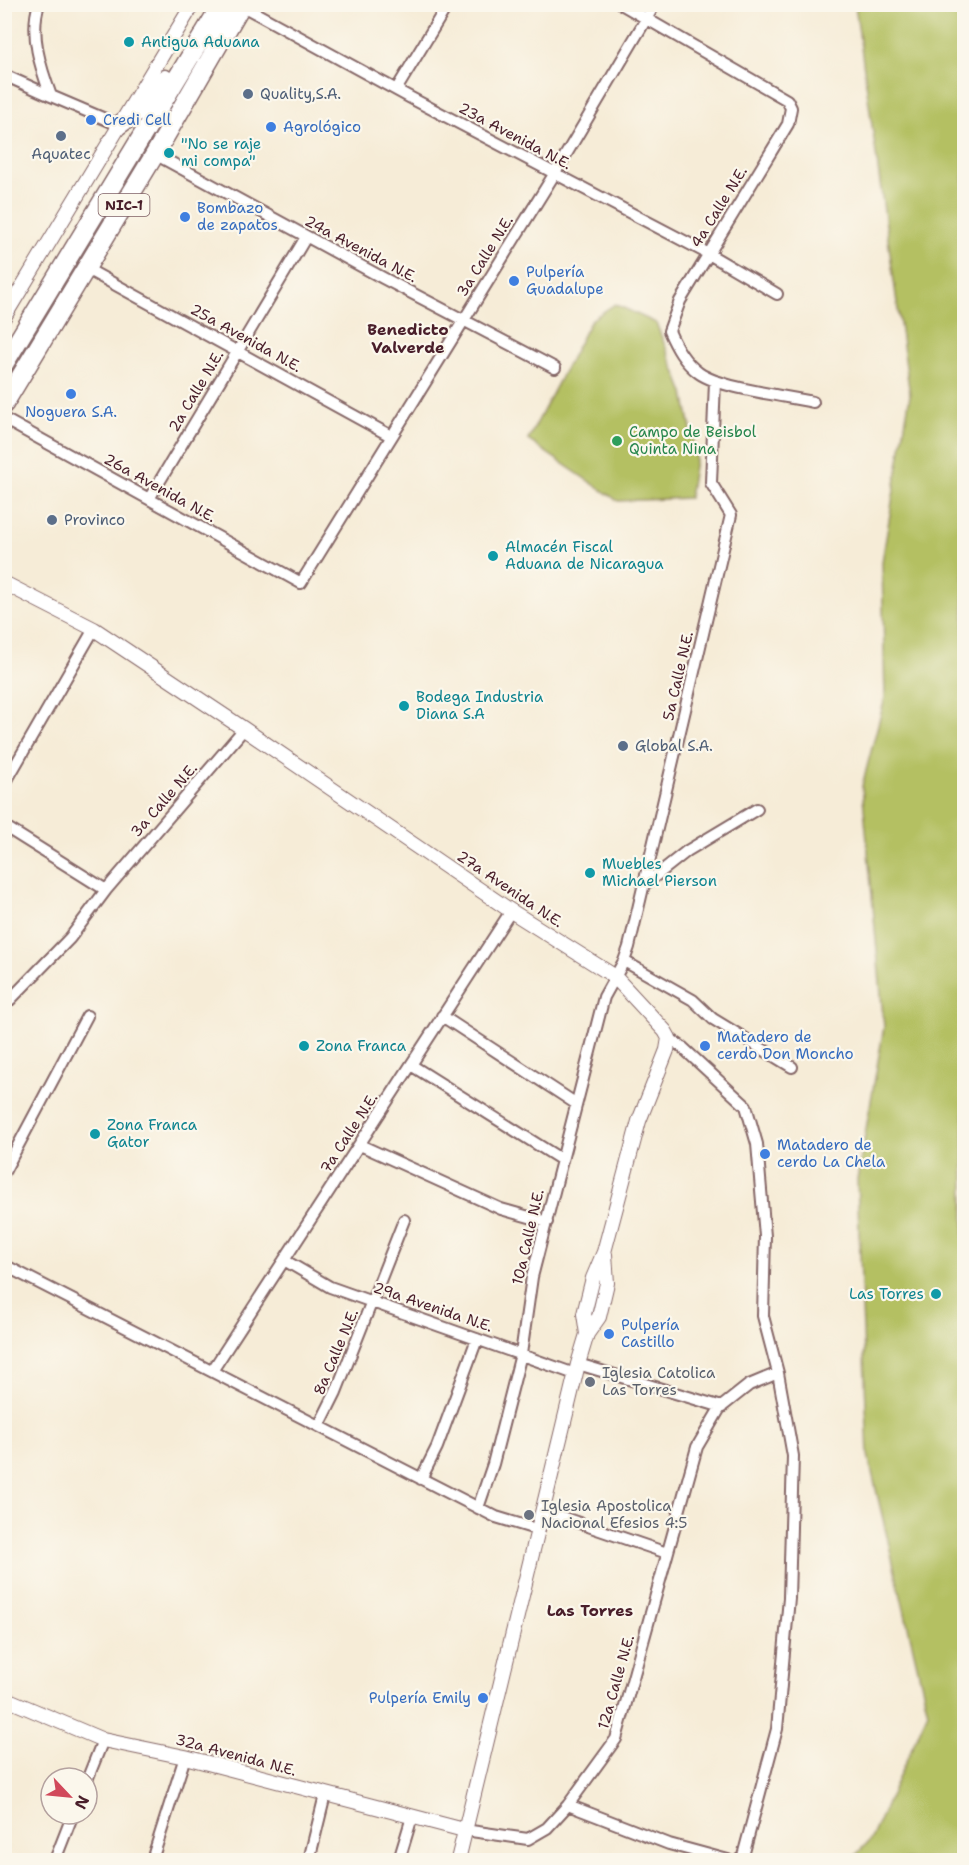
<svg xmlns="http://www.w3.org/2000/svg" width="969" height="1865" font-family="'Shantell Sans',sans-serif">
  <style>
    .green { fill: #b4c062; stroke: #7f7046; stroke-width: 1.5 }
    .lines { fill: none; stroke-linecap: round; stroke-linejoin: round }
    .minor-casing { stroke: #866767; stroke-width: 14 }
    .tertiary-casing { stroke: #866767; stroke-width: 16 }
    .trunk-casing { stroke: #866767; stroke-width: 21 }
    .minor { stroke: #fff; stroke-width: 10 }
    .tertiary { stroke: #fff; stroke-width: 14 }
    .trunk { stroke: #fff; stroke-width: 18 }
    .culture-dot { fill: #0f9aa8; stroke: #fbf7ec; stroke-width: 2 }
    .service-dot { fill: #5c6f8a; stroke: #fbf7ec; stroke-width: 2 }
    .shop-dot { fill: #3f7fe0; stroke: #fbf7ec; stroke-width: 2 }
    .leisure-dot { fill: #2e9e5b; stroke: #fbf7ec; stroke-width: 2 }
    .worship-dot { fill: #6b7280; stroke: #fbf7ec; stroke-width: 2 }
    .labels { text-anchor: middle; stroke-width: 4.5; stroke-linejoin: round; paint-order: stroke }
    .shield { fill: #fbf7ec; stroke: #7f6065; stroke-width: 1.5 }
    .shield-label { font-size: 14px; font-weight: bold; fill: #4a1f2b }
    .culture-label { font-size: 15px; fill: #0d838f; stroke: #fbf7ec; text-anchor: start }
    .service-label { font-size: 15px; fill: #4e5e75; stroke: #fbf7ec; text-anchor: start }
    .shop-label { font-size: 15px; fill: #366cbe; stroke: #fbf7ec; text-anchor: start }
    .street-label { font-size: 15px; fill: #4a1f2b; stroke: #fbf7ec }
    .leisure-label { font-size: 15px; fill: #27864d; stroke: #fbf7ec; text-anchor: start }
    .worship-label { font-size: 15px; fill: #5b616d; stroke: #fbf7ec; text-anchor: start }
    .neighbourhood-label { font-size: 16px; font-weight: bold; fill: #4a1f2b; stroke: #fbf7ec }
  </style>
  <rect width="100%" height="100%" fill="#fbf7ec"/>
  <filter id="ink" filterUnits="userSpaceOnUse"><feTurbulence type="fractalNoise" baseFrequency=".0167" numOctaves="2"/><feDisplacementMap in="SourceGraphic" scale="12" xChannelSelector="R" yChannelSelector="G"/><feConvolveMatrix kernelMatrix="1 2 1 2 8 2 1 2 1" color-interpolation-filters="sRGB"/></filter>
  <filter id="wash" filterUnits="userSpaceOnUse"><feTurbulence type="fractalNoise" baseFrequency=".008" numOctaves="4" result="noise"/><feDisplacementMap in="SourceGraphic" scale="24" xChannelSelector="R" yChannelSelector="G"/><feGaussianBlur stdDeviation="1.35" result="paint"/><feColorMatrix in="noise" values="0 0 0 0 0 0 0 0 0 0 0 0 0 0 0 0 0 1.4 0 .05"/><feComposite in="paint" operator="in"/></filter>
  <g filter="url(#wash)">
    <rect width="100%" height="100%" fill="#f6ecd7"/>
    <!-- green -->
    <path class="green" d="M 855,5 L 964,5 L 964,1860 L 851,1860 L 871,1839 L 928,1712 L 868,1455 L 857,1180 L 884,1027 L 862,786 L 885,698 L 882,562 L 910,395 Z
      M 615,304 L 656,323 L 684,393 L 696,454 L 689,498 L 618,501 L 528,440 L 591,320 Z"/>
  </g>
  <g filter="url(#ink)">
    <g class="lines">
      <defs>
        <path id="minor" d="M 39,4 C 29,33 41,69 51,96 L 119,125
          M 239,4 L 411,98 L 707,253 L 777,294
          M 621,4 L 787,100 L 791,108 L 788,124 L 680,301 L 669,331 C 676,347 684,362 699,373 C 720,388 785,396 813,402
          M 4,75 L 51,96
          M 396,90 L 448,4
          M 155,154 L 383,278 L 555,368
          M 85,268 L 391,436
          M 4,419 L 301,583 L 555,173 L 655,4
          M 149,499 L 306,237
          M 4,785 L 94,629
          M 4,826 L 106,890
          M 644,885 L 687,851 L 757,809
          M 624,961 L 693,1000 L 713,1019 L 792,1067
          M 4,1006 L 70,938 L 106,890 L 244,729
          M 442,1016 L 575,1103
          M 669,1038 L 682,1047 L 746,1106 L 757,1144 L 765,1236 L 763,1316 L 778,1373 L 793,1456 L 789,1598 L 777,1729 L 743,1856 L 739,1860
          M 411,1065 L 562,1160
          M 360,1145 L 501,1209 L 547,1222
          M 4,1172 L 87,1016
          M 284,1260 L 330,1287 L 575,1374
          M 4,1265 L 496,1517 L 539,1530
          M 578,1364 L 722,1407
          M 212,1371 L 511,911
          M 319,1426 L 336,1392 L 404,1220
          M 421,1479 L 437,1447 L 477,1339
          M 478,1508 L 493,1464 L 521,1354 L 532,1277 L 604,997 L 624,961 L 629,947 L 731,515 L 711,483 L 715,381
          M 544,1511 L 667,1553
          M 87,1780 L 103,1740
          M 568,1805 L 669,1844 L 728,1860
          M 464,1830 L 528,1839 L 547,1828 L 568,1805 L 616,1739 L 697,1447 L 720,1408 L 749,1385 L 778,1373
          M 55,1860 L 73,1814
          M 152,1860 L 185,1757
          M 309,1860 L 325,1795
          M 399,1860 L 412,1817"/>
        <path id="tertiary" d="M 4,317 L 193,4
          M 4,583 L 94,629 L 244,729 L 511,911 L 614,976 L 665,1031 L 669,1038 L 667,1050 L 639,1121 L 604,1252 L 593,1278 L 584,1314 L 587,1334
          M 4,1698 L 103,1740 L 185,1757 L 464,1830
          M 458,1860 L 578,1364 L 587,1334 L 599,1317 L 607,1283 L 605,1254"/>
        <path id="trunk" d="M 119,125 L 136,113 L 165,79
          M 4,364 L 222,4
          M 4,404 L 155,154 L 242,4"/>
      </defs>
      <!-- minor casing -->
      <use href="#minor" class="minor-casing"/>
      <!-- tertiary casing -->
      <use href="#tertiary" class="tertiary-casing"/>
      <!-- trunk casing -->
      <use href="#trunk" class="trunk-casing"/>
      <!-- minor -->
      <use href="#minor" class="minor"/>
      <!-- tertiary -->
      <use href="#tertiary" class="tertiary"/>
      <!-- trunk -->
      <use href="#trunk" class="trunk"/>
    </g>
  </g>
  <!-- markers -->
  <g class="culture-dot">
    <circle cx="129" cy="42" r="6"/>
    <circle cx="169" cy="153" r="6"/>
    <circle cx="493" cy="556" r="6"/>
    <circle cx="404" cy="706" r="6"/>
    <circle cx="590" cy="873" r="6"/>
    <circle cx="304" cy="1046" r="6"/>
    <circle cx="95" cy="1134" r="6"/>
    <circle cx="936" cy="1294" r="6"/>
  </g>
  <g class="service-dot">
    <circle cx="248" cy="94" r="6"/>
    <circle cx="61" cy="136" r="6"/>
    <circle cx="52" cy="520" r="6"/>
    <circle cx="623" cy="746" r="6"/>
  </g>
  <g class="shop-dot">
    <circle cx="91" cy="120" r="6"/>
    <circle cx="271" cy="127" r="6"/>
    <circle cx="185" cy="217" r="6"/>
    <circle cx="514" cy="281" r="6"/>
    <circle cx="71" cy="394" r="6"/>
    <circle cx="705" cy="1046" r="6"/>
    <circle cx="765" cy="1154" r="6"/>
    <circle cx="609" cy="1334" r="6"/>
    <circle cx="483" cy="1698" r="6"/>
  </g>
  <circle class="leisure-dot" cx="617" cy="441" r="6"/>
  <g class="worship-dot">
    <circle cx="590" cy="1382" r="6"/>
    <circle cx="529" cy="1515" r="6"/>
  </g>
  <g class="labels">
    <!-- shield labels -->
    <rect class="shield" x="98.5" y="194" width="51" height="22" rx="4.5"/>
    <g class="shield-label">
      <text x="124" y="210">NIC-1</text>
    </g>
    <!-- culture labels -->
    <g class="culture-label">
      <text x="141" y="47">Antigua Aduana</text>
      <text x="181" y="149">"No se raje<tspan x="181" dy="17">mi compa"</tspan></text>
      <text x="505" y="552">Almacén Fiscal<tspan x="505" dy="17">Aduana de Nicaragua</tspan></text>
      <text x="416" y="702">Bodega Industria<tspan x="416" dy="17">Diana S.A</tspan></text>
      <text x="602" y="869">Muebles<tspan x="602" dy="17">Michael Pierson</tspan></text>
      <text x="316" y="1051">Zona Franca</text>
      <text x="107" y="1130">Zona Franca<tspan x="107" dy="17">Gator</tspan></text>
      <text x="924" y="1299" text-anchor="end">Las Torres</text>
    </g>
    <!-- service labels -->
    <g class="service-label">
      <text x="260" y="99">Quality,S.A.</text>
      <text x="61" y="159" text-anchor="middle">Aquatec</text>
      <text x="64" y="525">Provinco</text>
      <text x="635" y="751">Global S.A.</text>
    </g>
    <!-- shop labels -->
    <g class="shop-label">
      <text x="103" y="125">Credi Cell</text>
      <text x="283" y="132">Agrológico</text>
      <text x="197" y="213">Bombazo<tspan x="197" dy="17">de zapatos</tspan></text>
      <text x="526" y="277">Pulpería<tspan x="526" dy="17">Guadalupe</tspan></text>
      <text x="71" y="417" text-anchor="middle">Noguera S.A.</text>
      <text x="717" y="1042">Matadero de<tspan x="717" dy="17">cerdo Don Moncho</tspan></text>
      <text x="777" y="1150">Matadero de<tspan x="777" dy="17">cerdo La Chela</tspan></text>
      <text x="621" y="1330">Pulpería<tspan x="621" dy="17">Castillo</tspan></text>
      <text x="471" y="1703" text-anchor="end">Pulpería Emily</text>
    </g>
    <!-- street labels -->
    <g class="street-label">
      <text transform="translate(515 136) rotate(28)" y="5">23a Avenida N.E.</text>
      <text transform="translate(719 207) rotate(-58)" y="5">4a Calle N.E.</text>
      <text transform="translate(361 249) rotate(28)" y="5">24a Avenida N.E.</text>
      <text transform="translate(485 256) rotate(-58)" y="5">3a Calle N.E.</text>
      <text transform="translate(246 338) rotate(29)" y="5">25a Avenida N.E.</text>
      <text transform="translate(196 391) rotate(-59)" y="5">2a Calle N.E.</text>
      <text transform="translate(160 488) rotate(29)" y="5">26a Avenida N.E.</text>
      <text transform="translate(678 676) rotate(-77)" y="5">5a Calle N.E.</text>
      <text transform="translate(164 800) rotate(-49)" y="5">3a Calle N.E.</text>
      <text transform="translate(510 889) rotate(34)" y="5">27a Avenida N.E.</text>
      <text transform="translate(349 1133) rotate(-57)" y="5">7a Calle N.E.</text>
      <text transform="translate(528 1237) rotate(-77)" y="5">10a Calle N.E.</text>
      <text transform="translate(433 1307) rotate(19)" y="5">29a Avenida N.E.</text>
      <text transform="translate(336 1352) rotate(-67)" y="5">8a Calle N.E.</text>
      <text transform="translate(616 1682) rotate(-74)" y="5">12a Calle N.E.</text>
      <text transform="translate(236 1755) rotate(15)" y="5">32a Avenida N.E.</text>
    </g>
    <!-- leisure labels -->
    <g class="leisure-label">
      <text x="629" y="437">Campo de Beisbol<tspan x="629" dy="17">Quinta Nina</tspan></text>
    </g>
    <!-- worship labels -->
    <g class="worship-label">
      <text x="602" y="1378">Iglesia Catolica<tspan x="602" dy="17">Las Torres</tspan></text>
      <text x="541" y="1511">Iglesia Apostolica<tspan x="541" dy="17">Nacional Efesios 4:5</tspan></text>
    </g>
    <!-- neighbourhood labels -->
    <g class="neighbourhood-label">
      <text x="408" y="335">Benedicto<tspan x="408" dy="18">Valverde</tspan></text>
      <text x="590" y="1616">Las Torres</text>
    </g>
  </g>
  <!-- margin -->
  <rect width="969" height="1865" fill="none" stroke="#fbf7ec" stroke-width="24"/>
  <!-- north arrow -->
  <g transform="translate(69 1796) rotate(116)"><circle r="28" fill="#fbf7ec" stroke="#b4a19f" stroke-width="1.5"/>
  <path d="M0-4.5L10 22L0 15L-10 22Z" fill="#d1495b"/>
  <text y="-9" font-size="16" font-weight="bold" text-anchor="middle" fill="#4a1f2b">N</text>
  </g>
</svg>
